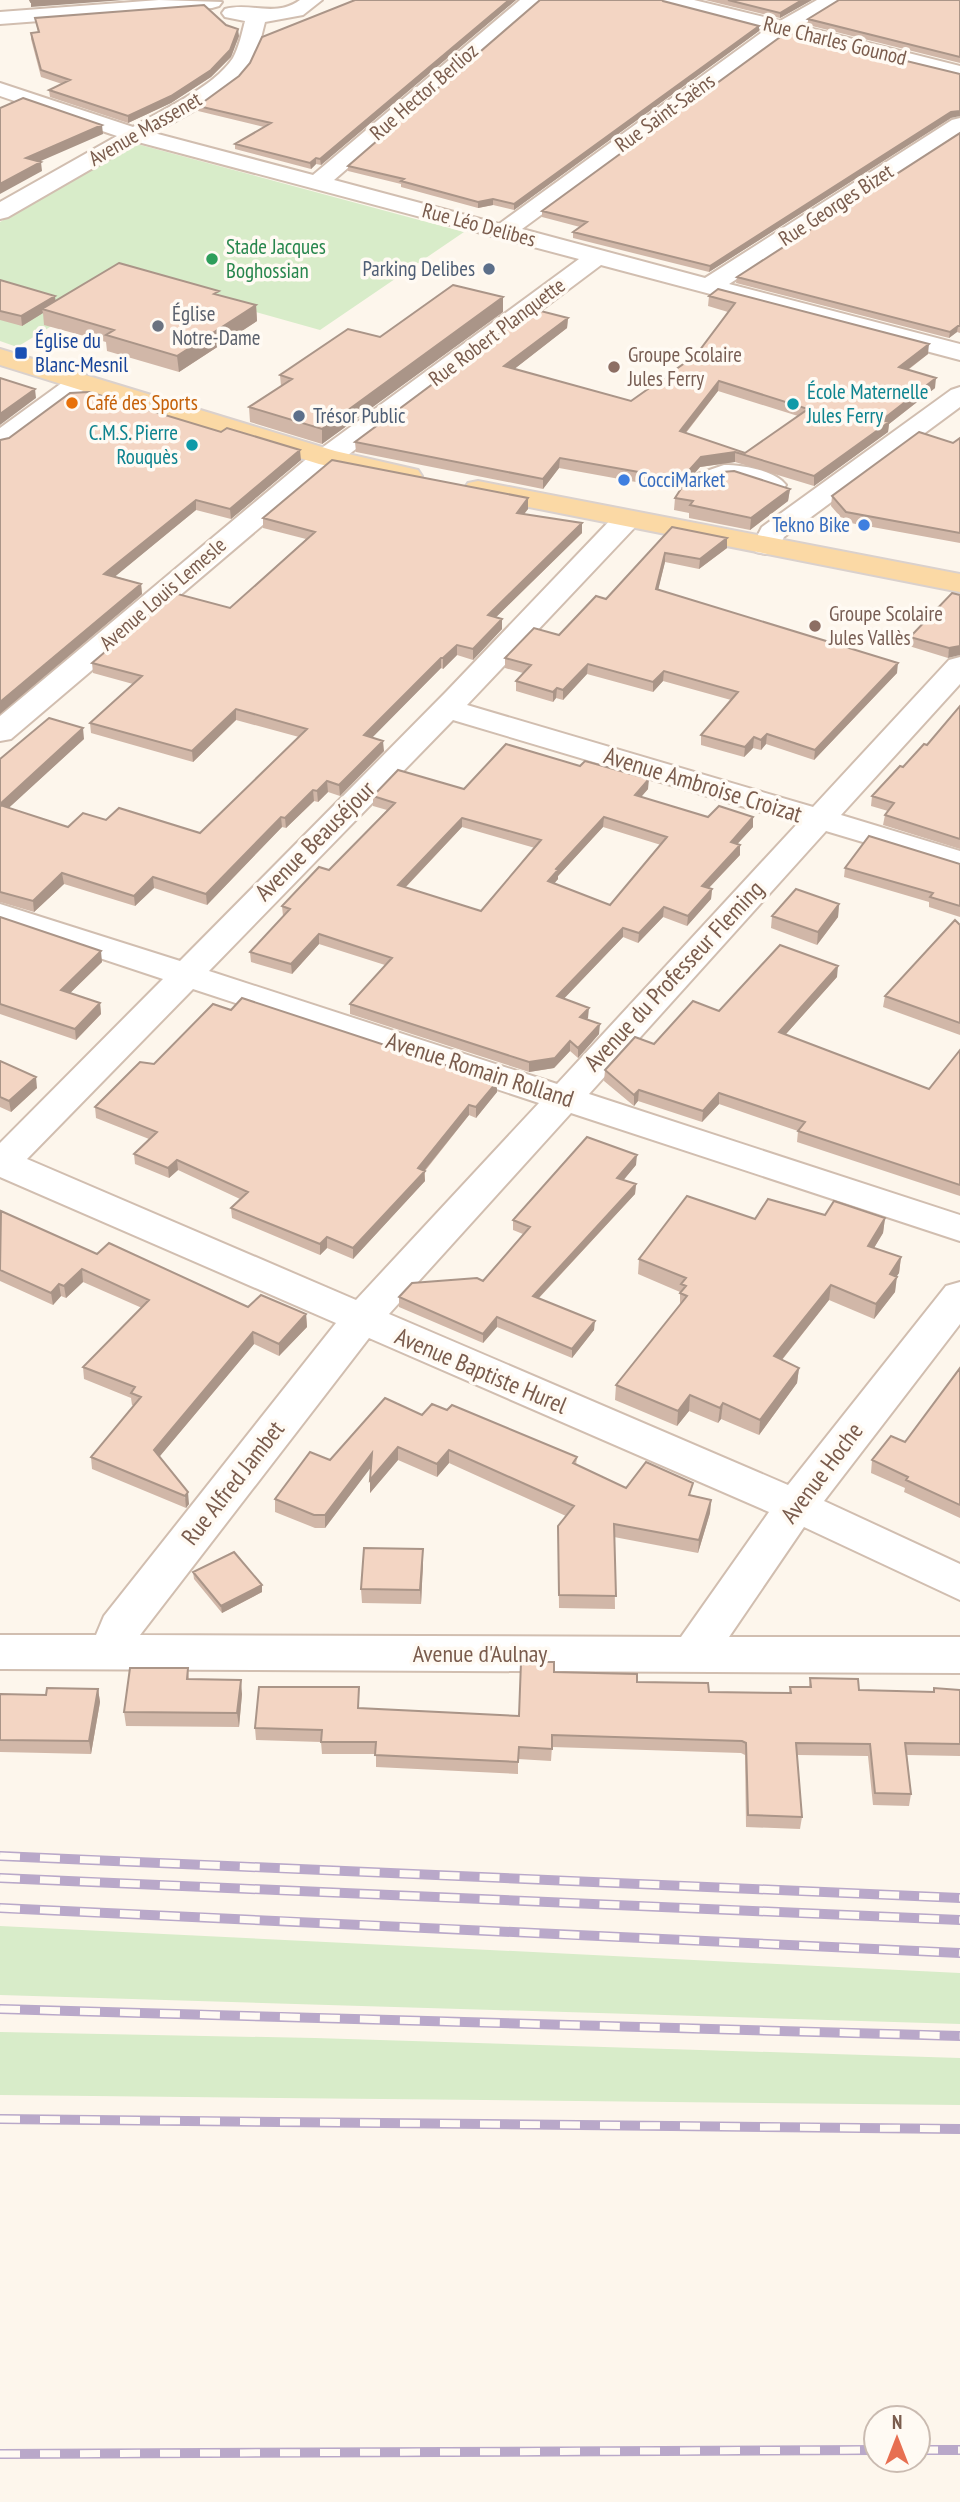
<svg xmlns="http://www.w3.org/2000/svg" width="960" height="2502" font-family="'PT Sans Narrow',sans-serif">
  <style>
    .green { fill: #d8ecc9 }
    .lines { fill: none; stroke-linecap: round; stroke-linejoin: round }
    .minor-casing { stroke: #d1beb0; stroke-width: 4 }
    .major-casing { stroke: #dad1cd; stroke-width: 4 }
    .minor { fill: #fff; fill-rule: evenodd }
    .major { fill: #fbd9a5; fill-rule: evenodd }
    .rail-casing { stroke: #b9a8c9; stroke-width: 10 }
    .rail { stroke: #fffaf3; stroke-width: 7; stroke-dasharray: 20; stroke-linecap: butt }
    .wall { fill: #d1b7a8; fill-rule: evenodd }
    .shaded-wall { fill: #aa9588 }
    .building { fill: #f3d5c3; stroke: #aa9588; stroke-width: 2; fill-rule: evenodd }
    .leisure-dot { fill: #2e9e5b; stroke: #fffaf3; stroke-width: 2.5 }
    .service-dot { fill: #5c6f8a; stroke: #fffaf3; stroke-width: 2.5 }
    .worship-dot { fill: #6b7280; stroke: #fffaf3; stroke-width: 2.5 }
    .transit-dot { fill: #1a4fb4; stroke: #fffaf3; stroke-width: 2.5 }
    .education-dot { fill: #8d6e63; stroke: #fffaf3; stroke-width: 2.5 }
    .food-dot { fill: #e8710a; stroke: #fffaf3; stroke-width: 2.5 }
    .culture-dot { fill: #0f9aa8; stroke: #fffaf3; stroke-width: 2.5 }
    .shop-dot { fill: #3f7fe0; stroke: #fffaf3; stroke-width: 2.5 }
    .labels { text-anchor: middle; stroke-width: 7; stroke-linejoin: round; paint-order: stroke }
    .far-street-label { font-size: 21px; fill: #7a5c4d; stroke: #fffaf3 }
    .far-leisure-label { font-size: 21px; fill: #27864d; stroke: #fffaf3; text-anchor: start }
    .far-service-label { font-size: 21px; fill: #4e5e75; stroke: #fffaf3; text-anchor: end }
    .far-worship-label { font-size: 21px; fill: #5b616d; stroke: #fffaf3; text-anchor: start }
    .far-transit-label { font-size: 21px; fill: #164399; stroke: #fffaf3; text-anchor: start }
    .far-education-label { font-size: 21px; fill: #785e54; stroke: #fffaf3; text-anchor: start }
    .far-culture-label { font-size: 21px; fill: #0d838f; stroke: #fffaf3; text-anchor: start }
    .far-food-label { font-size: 21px; fill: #c56008; stroke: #fffaf3; text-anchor: start }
    .far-shop-label { font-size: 21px; fill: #366cbe; stroke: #fffaf3; text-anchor: start }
    .street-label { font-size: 24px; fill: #7a5c4d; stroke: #fffaf3 }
  </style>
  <rect width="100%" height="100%" fill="#fdf6ec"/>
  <!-- green -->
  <path class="green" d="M 137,144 L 464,232 L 320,330 L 162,286 L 111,290 L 17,347 L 0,341 L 0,222 Z
    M 0,1926 L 960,1973 L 960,2024 L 0,1995 Z
    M 0,2032 L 315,2038 L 960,2058 L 960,2105 L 0,2095 Z"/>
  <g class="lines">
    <defs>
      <path id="minor" d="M 159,0 L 222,2 L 219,6 L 212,8 L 0,24 L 0,12 Z
        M 300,0 L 322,0 L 303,15 L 265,22 C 262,33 260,44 256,54 C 239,92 188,113 154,133 L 313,175 L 520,0 L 542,0 L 334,180 L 499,224 L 765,30 L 663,4 L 660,0 L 694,0 L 780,21 L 817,0 L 842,0 L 801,26 L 960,66 L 960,78 L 786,35 L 522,229 L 705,278 L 952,120 L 960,118 L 960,135 L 729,284 L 960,344 L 960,360 L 601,265 L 324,473 L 11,739 L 0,741 L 0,716 L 304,461 L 579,259 L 138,142 L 8,217 L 0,219 L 0,202 L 117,136 L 0,96 L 0,83 L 133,127 C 163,109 213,88 233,58 C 239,47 242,33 245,21 L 225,17 L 222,13 L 225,9 C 251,2 275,18 300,0 Z
        M 79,374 L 88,377 L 92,382 L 88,387 L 9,446 L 0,448 L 0,428 L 70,377 Z
        M 960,387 L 960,407 L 784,537 L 776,552 L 766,554 L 756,552 L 752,546 L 762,527 L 951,390 Z
        M 724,465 C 742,465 775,470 786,485 L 782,491 C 762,496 745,481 725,481 C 711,489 706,498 689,494 L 685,488 L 698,474 Z
        M 627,511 L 637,513 L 641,519 L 637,525 L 467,705 L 813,807 L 949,660 L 960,657 L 960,684 L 841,815 L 960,851 L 960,871 L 826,831 L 589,1094 L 960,1215 L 960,1241 L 571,1113 L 389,1314 L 788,1485 L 946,1286 L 960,1282 L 960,1324 L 824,1501 L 960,1564 L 960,1600 L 804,1527 L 729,1637 L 960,1637 L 960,1673 L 0,1669 L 0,1635 L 96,1635 L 104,1616 L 336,1323 L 0,1177 L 0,1143 L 163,979 L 0,925 L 0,904 L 180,961 L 446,692 L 617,513 ZM 453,720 L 798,823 L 557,1084 L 209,971 ZM 193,989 L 539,1103 L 356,1300 L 27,1159 ZM 369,1338 L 769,1512 L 681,1637 L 140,1635 Z"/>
      <path id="major" d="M 0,349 L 335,451 L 418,470 L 422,476 L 418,482 L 408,484 L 319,464 L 0,365 Z
        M 478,481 L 960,574 L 960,592 L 468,495 L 464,489 L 468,483 Z"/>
    </defs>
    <!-- minor casing -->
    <use href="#minor" class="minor-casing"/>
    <!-- major casing -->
    <use href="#major" class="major-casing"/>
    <!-- minor -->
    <use href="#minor" class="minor"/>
    <!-- major -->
    <use href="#major" class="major"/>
    <defs>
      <path id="rail" d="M 0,1856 L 960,1898
        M 0,1878 L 960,1920
        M 0,1908 L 960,1953
        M 0,2009 L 960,2036
        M 0,2119 L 960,2129
        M 918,2450 L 960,2450
        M 0,2454 L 876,2450"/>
    </defs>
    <!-- rail casing -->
    <use href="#rail" class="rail-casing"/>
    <!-- rail -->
    <use href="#rail" class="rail"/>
  </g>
  <!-- wall -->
  <path class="wall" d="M 355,0 L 516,0 L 321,165 L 316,164 L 311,169 L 235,149 L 235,144 L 264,127 L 198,111 L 198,106 Z
    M 705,0 L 812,0 L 780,18 Z
    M 960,0 L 960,63 L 808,25 L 808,19 Z
    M 663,1 L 759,31 L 514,210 L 493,205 L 478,208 L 401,187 L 401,184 L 348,171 L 348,166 Z
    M 35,18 L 226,25 L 239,36 L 231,57 L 211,77 L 171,103 L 128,123 L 50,97 L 49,90 L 62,84 L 41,77 L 31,39 L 31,33 L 38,32 Z
    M 951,118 L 709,272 L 573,238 L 573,232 L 580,227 L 542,217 L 542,211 Z
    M 960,133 L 960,333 L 957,332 L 949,338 L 736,283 L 737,277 Z
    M 0,280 L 56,301 L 219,296 L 256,305 L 257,321 L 179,372 L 107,351 L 106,342 L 44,325 L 43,313 L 22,326 L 0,320 Z
    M 709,296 L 928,354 L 908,370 L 935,388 L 889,424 L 888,432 L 814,486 L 735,462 L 700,467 L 687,482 L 689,484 L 790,489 L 788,501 L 750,530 L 689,518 L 689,513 L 674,510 L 675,498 L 680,490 L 559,468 L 543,489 L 356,452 L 355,442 L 568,318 L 567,328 L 514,369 L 631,401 L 696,355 L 728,312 L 708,306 ZM 718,391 L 798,416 L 745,453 L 686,433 Z
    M 503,312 L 322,444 L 250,422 L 249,407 L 281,386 L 280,375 L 380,337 Z
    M 960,438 L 960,543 L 845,522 L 831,506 L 832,496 L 953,443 Z
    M 0,440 L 301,460 L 231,519 L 196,510 L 115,576 L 141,584 L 142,594 L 0,714 Z
    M 528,498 L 528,509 L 524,514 L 582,523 L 582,533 L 496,617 L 502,619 L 502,629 L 473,660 L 457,655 L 443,669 L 441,668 L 372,737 L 384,751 L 340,796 L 328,792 L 318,802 L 314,801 L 286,828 L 282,827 L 207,905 L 154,888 L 135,906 L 64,884 L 34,912 L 0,902 L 0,759 L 84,739 L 8,808 L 68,827 L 106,820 L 200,833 L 299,737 L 236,720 L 193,762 L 91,733 L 90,723 L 133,684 L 93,673 L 92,663 L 230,608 L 306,539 L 263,528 L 263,518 Z
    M 672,527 L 727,548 L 699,569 L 665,562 L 658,589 L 897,673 L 814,760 L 766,744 L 761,750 L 753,748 L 744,757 L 701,745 L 701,735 L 731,700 L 663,681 L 653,692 L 587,674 L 563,700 L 556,698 L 553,702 L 516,691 L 516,681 L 523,673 L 505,668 L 505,658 L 559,635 L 606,599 Z
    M 960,595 L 948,658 L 909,646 L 910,637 Z
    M 960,706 L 960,849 L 883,825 L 885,815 L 888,811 L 871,806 L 872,796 L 927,745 Z
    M 464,789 L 648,789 L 641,797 L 708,817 L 753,817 L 753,827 L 737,844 L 740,845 L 740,855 L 709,888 L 712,889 L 711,899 L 687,926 L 663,917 L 638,943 L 623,937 L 564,998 L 588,1018 L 587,1019 L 599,1034 L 578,1058 L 570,1051 L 554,1068 L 529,1072 L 350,1014 L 350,1004 L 385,965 L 319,944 L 292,974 L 251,962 L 250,952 L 283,916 L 282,906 L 329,870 L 387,810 L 373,806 L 373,796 ZM 462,827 L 535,848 L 481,911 L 405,888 ZM 603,827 L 661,845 L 610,905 L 554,883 L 558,879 L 558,876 Z
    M 960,864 L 960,917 L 929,907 L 929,902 L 844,877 L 845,868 Z
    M 839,904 L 838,917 L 817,945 L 771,928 L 772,916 Z
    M 0,917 L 102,962 L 70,993 L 100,1003 L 101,1014 L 76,1040 L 0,1014 Z
    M 960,925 L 960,1035 L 883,1007 L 885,996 Z
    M 837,977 L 785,1035 L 929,1089 L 960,1050 L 960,1196 L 797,1142 L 798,1131 L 719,1104 L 702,1122 L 638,1101 L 634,1106 L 604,1081 L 605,1070 L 719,1011 Z
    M 231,1010 L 497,1082 L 497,1092 L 476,1118 L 469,1115 L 425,1171 L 425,1181 L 353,1259 L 327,1248 L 320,1255 L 232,1218 L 231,1208 L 240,1199 L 178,1170 L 169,1178 L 135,1164 L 134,1154 L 149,1139 L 96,1118 L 95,1107 Z
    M 0,1061 L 37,1088 L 11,1112 L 0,1107 Z
    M 636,1165 L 623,1180 L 636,1184 L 635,1194 L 539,1298 L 594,1330 L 572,1358 L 497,1327 L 483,1343 L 399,1307 L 399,1297 L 483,1281 L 523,1234 L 513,1230 L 513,1220 Z
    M 0,1212 L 97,1254 L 248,1307 L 306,1314 L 307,1327 L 279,1356 L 254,1344 L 159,1457 L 189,1504 L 186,1508 L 92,1469 L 91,1457 L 134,1406 L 132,1405 L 131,1398 L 84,1379 L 83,1367 L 142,1308 L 83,1282 L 66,1298 L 61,1296 L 53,1305 L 0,1281 Z
    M 825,1215 L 885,1218 L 883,1233 L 874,1248 L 901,1257 L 899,1273 L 896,1276 L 895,1292 L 874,1319 L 829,1300 L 782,1360 L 799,1368 L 797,1383 L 759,1435 L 721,1419 L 718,1423 L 689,1411 L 677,1426 L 615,1400 L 616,1385 L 680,1305 L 680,1292 L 638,1274 L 639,1259 L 755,1219 Z
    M 960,1368 L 960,1518 L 904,1492 L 905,1488 L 871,1473 L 872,1460 L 905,1442 Z
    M 447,1410 L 577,1457 L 576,1465 L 626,1488 L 692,1495 L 711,1500 L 710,1513 L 698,1553 L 614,1537 L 615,1609 L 559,1608 L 558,1526 L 566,1516 L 449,1463 L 437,1477 L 398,1460 L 370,1493 L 370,1468 L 325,1528 L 315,1528 L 275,1512 L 275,1499 L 330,1460 L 422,1415 Z
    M 423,1549 L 423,1563 L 421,1604 L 362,1603 L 361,1589 Z
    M 193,1572 L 262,1592 L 222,1613 L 194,1579 Z
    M 188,1668 L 189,1679 L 242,1694 L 239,1727 L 126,1726 L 124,1712 Z
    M 554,1672 L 709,1692 L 789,1693 L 790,1687 L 809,1687 L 810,1678 L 859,1690 L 933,1692 L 934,1688 L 960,1690 L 960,1756 L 907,1755 L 911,1794 L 909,1806 L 873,1805 L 868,1756 L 797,1755 L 802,1817 L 800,1829 L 746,1827 L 745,1755 L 741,1753 L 552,1747 L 551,1761 L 518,1759 L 518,1774 L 376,1767 L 376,1754 L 322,1754 L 321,1742 L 256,1740 L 255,1728 L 359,1699 L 359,1708 L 519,1716 Z
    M 98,1689 L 100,1702 L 91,1754 L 0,1752 L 0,1694 L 46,1695 Z"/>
  <!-- shaded-wall -->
  <path class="shaded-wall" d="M 51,0 L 124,0 L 31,7 L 31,2 Z
    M 509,0 L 516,0 L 321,165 L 320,159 Z
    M 802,0 L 812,0 L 780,18 L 780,13 Z
    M 759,26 L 759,31 L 514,210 L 514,204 Z
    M 238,29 L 239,36 L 231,57 L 211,77 L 171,103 L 128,123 L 128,116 Z
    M 960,111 L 960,116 L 951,118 L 709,272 L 710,266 L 951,112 Z
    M 102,125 L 103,134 L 27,167 L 26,158 Z
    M 316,158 L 316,164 L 311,169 L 310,163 Z
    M 41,162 L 42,171 L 0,194 L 0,184 Z
    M 493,199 L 493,205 L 478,208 L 478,202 Z
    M 55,296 L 56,305 L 42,309 L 43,313 L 22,326 L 21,316 Z
    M 503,297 L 503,312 L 322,444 L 322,429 Z
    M 256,305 L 257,321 L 179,372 L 177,356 Z
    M 568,318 L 567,328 L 504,377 L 504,366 Z
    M 958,326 L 957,332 L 949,338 L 950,332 Z
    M 929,344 L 928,354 L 898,377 L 899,367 Z
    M 936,378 L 935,388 L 889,424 L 888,432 L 814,486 L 814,476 L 882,420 Z
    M 719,381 L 718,391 L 679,441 L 680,431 Z
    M 35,389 L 36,398 L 0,425 L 0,414 Z
    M 300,450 L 301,460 L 231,519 L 230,509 Z
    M 735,452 L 735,462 L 700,467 L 684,485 L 684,476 L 701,457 Z
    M 560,458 L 559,468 L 543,489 L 543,479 Z
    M 790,489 L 788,501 L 750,530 L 751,518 Z
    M 528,498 L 528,509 L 517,523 L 517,513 Z
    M 196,500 L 196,510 L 106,584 L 104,574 Z
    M 582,523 L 582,533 L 488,625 L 488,615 Z
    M 727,538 L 727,548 L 699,569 L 700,559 Z
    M 665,553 L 665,562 L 656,599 L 656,589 Z
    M 141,584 L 142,594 L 0,714 L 0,702 Z
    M 502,619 L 502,629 L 473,660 L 473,649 Z
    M 457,645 L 457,655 L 443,669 L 443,658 Z
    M 960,646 L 960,655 L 948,658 L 949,648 Z
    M 441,658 L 441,668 L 364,746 L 364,735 Z
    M 898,663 L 897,673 L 814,760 L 815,750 Z
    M 588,664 L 587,674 L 563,700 L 563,690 Z
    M 664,671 L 663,681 L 653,692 L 653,682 Z
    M 557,688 L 556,698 L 553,702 L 553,692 Z
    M 236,709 L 236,720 L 193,762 L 192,751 Z
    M 83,728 L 84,739 L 0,816 L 0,804 Z
    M 767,734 L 766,744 L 761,750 L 761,740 Z
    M 754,737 L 753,748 L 744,757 L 745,747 Z
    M 383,741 L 384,751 L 340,796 L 339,785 Z
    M 649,779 L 648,789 L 634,805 L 635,795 Z
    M 327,781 L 328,792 L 318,802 L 317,791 Z
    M 313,790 L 314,801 L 286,828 L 285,818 Z
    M 281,817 L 282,827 L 207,905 L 206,894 Z
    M 604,817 L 603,827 L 558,876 L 558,879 L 548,891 L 548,881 L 556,869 Z
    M 753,817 L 753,827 L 730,852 L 731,842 Z
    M 462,818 L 462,827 L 398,895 L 398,885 Z
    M 740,845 L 740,855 L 702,895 L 702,886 Z
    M 62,873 L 64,884 L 34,912 L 33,901 Z
    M 153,877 L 154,888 L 135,906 L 134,896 Z
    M 712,889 L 711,899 L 687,926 L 688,916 Z
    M 839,904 L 838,917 L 817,945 L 818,932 Z
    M 664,907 L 663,917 L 638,943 L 639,933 Z
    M 623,928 L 623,937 L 557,1006 L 557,996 Z
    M 319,934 L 319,944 L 292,974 L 291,964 Z
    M 101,951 L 102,962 L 62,1001 L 61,990 Z
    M 838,966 L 837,977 L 778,1043 L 779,1032 Z
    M 100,1003 L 101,1014 L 76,1040 L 75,1029 Z
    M 589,1008 L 588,1018 L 579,1027 L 580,1017 Z
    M 600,1024 L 599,1034 L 578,1058 L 578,1048 Z
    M 570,1041 L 570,1051 L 554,1068 L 529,1072 L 529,1062 Z
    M 36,1077 L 37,1088 L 11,1112 L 9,1101 Z
    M 497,1082 L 497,1092 L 476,1118 L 476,1107 Z
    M 639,1090 L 638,1101 L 634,1106 L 634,1095 Z
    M 719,1093 L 719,1104 L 702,1122 L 703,1111 Z
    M 469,1105 L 469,1115 L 424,1171 L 425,1181 L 353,1259 L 353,1248 Z
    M 637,1155 L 636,1165 L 617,1188 L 617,1178 Z
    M 177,1160 L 178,1170 L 169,1178 L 168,1168 Z
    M 636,1184 L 635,1194 L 532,1305 L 533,1296 Z
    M 885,1218 L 883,1233 L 866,1261 L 868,1246 Z
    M 327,1237 L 327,1248 L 320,1255 L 320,1244 Z
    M 901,1257 L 899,1273 L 893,1282 L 897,1277 L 895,1292 L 874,1319 L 876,1304 L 890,1274 Z
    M 82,1269 L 83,1282 L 66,1298 L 64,1286 Z
    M 59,1284 L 61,1296 L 53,1305 L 51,1293 Z
    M 831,1285 L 829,1300 L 772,1372 L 774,1356 Z
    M 306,1314 L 307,1327 L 279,1356 L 279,1344 Z
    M 497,1317 L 497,1327 L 483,1343 L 483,1334 Z
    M 595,1321 L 594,1330 L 572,1358 L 572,1349 Z
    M 253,1332 L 254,1344 L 155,1462 L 154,1450 Z
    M 799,1368 L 797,1383 L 759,1435 L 760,1420 Z
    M 690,1395 L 689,1411 L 677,1426 L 678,1411 Z
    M 723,1403 L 721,1419 L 718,1423 L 720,1408 Z
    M 398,1447 L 398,1460 L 370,1493 L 370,1480 Z
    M 449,1450 L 449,1463 L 437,1477 L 437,1464 Z
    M 372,1453 L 372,1466 L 325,1528 L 325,1515 Z
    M 188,1492 L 189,1504 L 186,1508 L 185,1496 Z
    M 711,1500 L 710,1513 L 698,1553 L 699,1540 Z
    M 423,1549 L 423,1563 L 421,1604 L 420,1590 Z
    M 262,1585 L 262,1592 L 222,1613 L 221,1606 Z
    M 241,1680 L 242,1694 L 239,1727 L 237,1713 Z
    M 98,1689 L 100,1702 L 91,1754 L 89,1741 Z"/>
  <!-- building -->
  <path class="building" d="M 30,0 L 51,0 L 31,2 Z
    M 355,0 L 509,0 L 320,159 L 316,158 L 310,163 L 235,144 L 271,123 L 198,106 L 239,76 L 250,63 L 262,37 Z
    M 540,0 L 662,0 L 663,1 L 759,26 L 514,204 L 493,199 L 478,202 L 401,181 L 404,179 L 348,166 Z
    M 728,0 L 802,0 L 780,13 Z
    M 839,0 L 960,0 L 960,57 L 808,19 Z
    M 204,5 L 226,25 L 238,29 L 230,50 L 211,70 L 171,96 L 128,116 L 49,90 L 70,80 L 41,70 L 31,33 L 39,32 L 35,18 Z
    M 787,32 L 960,74 L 960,111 L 951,112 L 710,266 L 573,232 L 587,222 L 542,211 Z
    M 23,98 L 102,125 L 26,158 L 41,162 L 0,184 L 0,108 Z
    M 960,133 L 960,326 L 958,326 L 950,332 L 737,277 Z
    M 119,263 L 219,291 L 214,294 L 256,305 L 177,356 L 106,335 L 114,330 L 42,309 Z
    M 0,280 L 55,296 L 21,316 L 0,311 Z
    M 453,285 L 503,297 L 322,429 L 249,407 L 292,379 L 280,375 L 348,329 L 380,337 Z
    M 718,289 L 929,344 L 899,367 L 936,378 L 882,420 L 889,422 L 814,476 L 735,452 L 701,457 L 684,476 L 684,480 L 560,458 L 543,479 L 355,442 L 533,309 L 568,318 L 504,366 L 631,401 L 696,355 L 735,303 L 709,296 ZM 719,381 L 808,409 L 745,453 L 680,431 Z
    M 0,378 L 35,389 L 0,414 Z
    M 89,392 L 221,432 L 227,428 L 300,450 L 230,509 L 196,500 L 104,574 L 141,584 L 0,702 L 0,440 L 9,438 L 70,393 Z
    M 919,432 L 953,443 L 960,438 L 960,533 L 846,512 L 832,496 Z
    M 332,460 L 528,498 L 517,513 L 582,523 L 488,615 L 502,619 L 473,649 L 457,645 L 443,658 L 441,658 L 364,735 L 383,741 L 339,785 L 327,781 L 317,791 L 313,790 L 285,818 L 281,817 L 206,894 L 153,877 L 134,896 L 62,873 L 33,901 L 0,892 L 0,805 L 68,827 L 83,813 L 106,820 L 119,808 L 200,833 L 307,729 L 236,709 L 192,751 L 90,723 L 142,676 L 92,663 L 174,593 L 230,608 L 315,532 L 263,518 Z
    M 734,471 L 790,489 L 751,518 L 690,505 L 693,501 L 675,498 L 686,481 L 689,484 L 704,484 L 722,472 Z
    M 672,527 L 727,538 L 700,559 L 665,553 L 656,589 L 898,663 L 815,750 L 767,734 L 761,740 L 754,737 L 745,747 L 701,735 L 738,692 L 664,671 L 653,682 L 588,664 L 563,690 L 557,688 L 553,692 L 516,681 L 531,665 L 505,658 L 534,628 L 559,635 L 596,596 L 606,599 Z
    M 952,593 L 960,595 L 960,646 L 949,648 L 910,637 Z
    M 960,706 L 960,839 L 885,815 L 894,803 L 872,796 L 900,766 L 903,767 L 924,744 L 927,745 Z
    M 49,718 L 83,728 L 0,804 L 0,759 Z
    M 506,744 L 580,766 L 585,761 L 649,779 L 635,795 L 708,817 L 719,806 L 753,817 L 731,842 L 740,845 L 702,886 L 712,889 L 688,916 L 664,907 L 639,933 L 623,928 L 557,996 L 589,1008 L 580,1017 L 600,1024 L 578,1048 L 570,1041 L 555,1058 L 529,1062 L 350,1004 L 392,958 L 319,934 L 291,964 L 250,952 L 290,909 L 282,906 L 319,867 L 329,870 L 395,803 L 373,796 L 398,770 L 464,789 ZM 604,817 L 667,837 L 610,905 L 548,881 L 558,870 L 556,869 ZM 462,818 L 541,840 L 481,911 L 398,885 Z
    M 869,836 L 960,864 L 960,906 L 930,897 L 933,893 L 845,868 Z
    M 796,889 L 839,904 L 818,932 L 772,916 Z
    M 0,917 L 101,951 L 61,990 L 100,1003 L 75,1029 L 0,1004 Z
    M 955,920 L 960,925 L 960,1023 L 885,996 Z
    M 780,945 L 838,966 L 779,1032 L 929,1089 L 960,1050 L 960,1185 L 798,1131 L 805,1122 L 719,1093 L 703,1111 L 639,1090 L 634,1095 L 605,1070 L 635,1037 L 654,1044 L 693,1001 L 719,1011 Z
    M 242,998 L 497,1082 L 476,1107 L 469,1105 L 418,1168 L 425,1171 L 353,1248 L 327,1237 L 320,1244 L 231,1208 L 248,1192 L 177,1160 L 168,1168 L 134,1154 L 157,1132 L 95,1107 L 140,1062 L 154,1064 L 213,1004 L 231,1010 Z
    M 0,1061 L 36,1077 L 9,1101 L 0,1097 Z
    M 587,1137 L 637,1155 L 617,1178 L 636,1184 L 533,1296 L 595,1321 L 572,1349 L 497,1317 L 483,1334 L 399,1297 L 412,1283 L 477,1278 L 483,1281 L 530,1227 L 513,1220 Z
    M 687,1196 L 755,1219 L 768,1199 L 825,1215 L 834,1201 L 885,1218 L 868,1246 L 901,1257 L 890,1274 L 897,1277 L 876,1304 L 831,1285 L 774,1356 L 799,1368 L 760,1420 L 723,1403 L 720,1408 L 690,1395 L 678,1411 L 616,1385 L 687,1296 L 680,1293 L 686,1286 L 681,1284 L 686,1278 L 639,1259 Z
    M 1,1211 L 97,1254 L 109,1243 L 248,1307 L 261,1295 L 306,1314 L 279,1344 L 253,1332 L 154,1450 L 188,1492 L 185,1496 L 91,1457 L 141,1397 L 131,1393 L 135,1387 L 83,1367 L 149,1300 L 82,1269 L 64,1286 L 59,1284 L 51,1293 L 0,1270 Z
    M 960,1368 L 960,1505 L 906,1480 L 908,1477 L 872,1460 L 891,1436 L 905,1442 Z
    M 385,1398 L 422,1415 L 432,1404 L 447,1410 L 452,1405 L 577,1457 L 573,1463 L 626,1488 L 646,1462 L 693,1483 L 689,1495 L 711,1500 L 699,1540 L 614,1524 L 616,1596 L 559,1595 L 558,1526 L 574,1506 L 449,1450 L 437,1464 L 398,1447 L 370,1480 L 372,1453 L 325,1515 L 314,1515 L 275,1499 L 310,1452 L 330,1460 Z
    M 364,1548 L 423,1549 L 420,1590 L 361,1589 Z
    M 234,1552 L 262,1585 L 221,1606 L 193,1572 Z
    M 521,1662 L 554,1662 L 554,1672 L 637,1674 L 637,1682 L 708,1683 L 709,1692 L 791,1693 L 790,1687 L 811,1687 L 810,1678 L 858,1679 L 859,1690 L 934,1692 L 934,1688 L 960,1690 L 960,1744 L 905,1743 L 911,1794 L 875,1793 L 870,1744 L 796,1743 L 802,1817 L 748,1815 L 746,1743 L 742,1741 L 552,1735 L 552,1749 L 519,1747 L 518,1762 L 375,1755 L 376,1742 L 321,1742 L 322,1730 L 255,1728 L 259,1687 L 359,1687 L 358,1708 L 519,1716 Z
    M 130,1668 L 188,1668 L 187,1679 L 241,1680 L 237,1713 L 124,1712 Z
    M 47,1688 L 98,1689 L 89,1741 L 0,1740 L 0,1694 L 46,1695 Z"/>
  <!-- markers -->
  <circle class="leisure-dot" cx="212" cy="259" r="7"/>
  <g class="service-dot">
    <circle cx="489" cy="269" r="7"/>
    <circle cx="299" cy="416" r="7"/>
  </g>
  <circle class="worship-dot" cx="158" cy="326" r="7"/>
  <rect class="transit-dot" x="14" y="346" width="14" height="14" rx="3.5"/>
  <g class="education-dot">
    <circle cx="614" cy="367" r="7"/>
    <circle cx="815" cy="626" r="7"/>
  </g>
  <circle class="food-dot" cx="72" cy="403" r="7"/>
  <g class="culture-dot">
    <circle cx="793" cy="404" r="7"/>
    <circle cx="192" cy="445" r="7"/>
  </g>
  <g class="shop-dot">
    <circle cx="624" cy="480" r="7"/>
    <circle cx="864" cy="525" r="7"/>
  </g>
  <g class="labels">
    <!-- far-street labels -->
    <g class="far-street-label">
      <text transform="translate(835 41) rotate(14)" y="7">Rue Charles Gounod</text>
      <text transform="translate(424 92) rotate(-41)" y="7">Rue Hector Berlioz</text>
      <text transform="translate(665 113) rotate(-36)" y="7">Rue Saint-Saëns</text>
      <text transform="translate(145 129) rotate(-30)" y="7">Avenue Massenet</text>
      <text transform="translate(836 205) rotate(-33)" y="7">Rue Georges Bizet</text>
      <text transform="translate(479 225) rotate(15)" y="7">Rue Léo Delibes</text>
      <text transform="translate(497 332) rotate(-37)" y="7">Rue Robert Planquette</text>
      <text transform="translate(163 594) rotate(-41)" y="7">Avenue Louis Lemesle</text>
    </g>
    <!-- far-leisure labels -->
    <g class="far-leisure-label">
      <text x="226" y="254">Stade Jacques<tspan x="226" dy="24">Boghossian</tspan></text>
    </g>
    <!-- far-service labels -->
    <g class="far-service-label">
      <text x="475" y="276">Parking Delibes</text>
      <text x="313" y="423" text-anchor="start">Trésor Public</text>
    </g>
    <!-- far-worship labels -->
    <g class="far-worship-label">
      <text x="172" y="321">Église<tspan x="172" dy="24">Notre-Dame</tspan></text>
    </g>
    <!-- far-transit labels -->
    <g class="far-transit-label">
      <text x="35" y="348">Église du<tspan x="35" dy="24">Blanc-Mesnil</tspan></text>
    </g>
    <!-- far-education labels -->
    <g class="far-education-label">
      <text x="628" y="362">Groupe Scolaire<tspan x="628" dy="24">Jules Ferry</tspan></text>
      <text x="829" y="621">Groupe Scolaire<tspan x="829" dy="24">Jules Vallès</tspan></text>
    </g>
    <!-- far-culture labels -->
    <g class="far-culture-label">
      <text x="807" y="399">École Maternelle<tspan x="807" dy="24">Jules Ferry</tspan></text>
      <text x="178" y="440" text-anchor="end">C.M.S. Pierre<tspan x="178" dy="24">Rouquès</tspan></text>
    </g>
    <!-- far-food labels -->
    <g class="far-food-label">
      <text x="86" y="410">Café des Sports</text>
    </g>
    <!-- far-shop labels -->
    <g class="far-shop-label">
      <text x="638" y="487">CocciMarket</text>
      <text x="850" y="532" text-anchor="end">Tekno Bike</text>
    </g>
    <!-- street labels -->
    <g class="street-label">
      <text transform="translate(703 785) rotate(17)" y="8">Avenue Ambroise Croizat</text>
      <text transform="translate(315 841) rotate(-45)" y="8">Avenue Beauséjour</text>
      <text transform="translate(674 976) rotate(-47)" y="8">Avenue du Professeur Fleming</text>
      <text transform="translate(480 1070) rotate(18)" y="8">Avenue Romain Rolland</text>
      <text transform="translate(481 1371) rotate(23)" y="8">Avenue Baptiste Hurel</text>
      <text transform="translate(822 1473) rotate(-53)" y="8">Avenue Hoche</text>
      <text transform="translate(233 1483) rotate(-52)" y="8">Rue Alfred Jambet</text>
      <text x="480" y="1662">Avenue d'Aulnay</text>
    </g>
  </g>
  <!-- north arrow -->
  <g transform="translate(897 2439)"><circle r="33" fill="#fffaf3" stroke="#cabbb1" stroke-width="2"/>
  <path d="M0-5L12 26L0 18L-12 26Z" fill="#e76f51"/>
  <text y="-10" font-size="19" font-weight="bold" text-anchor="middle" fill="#7a5c4d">N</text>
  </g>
</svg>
